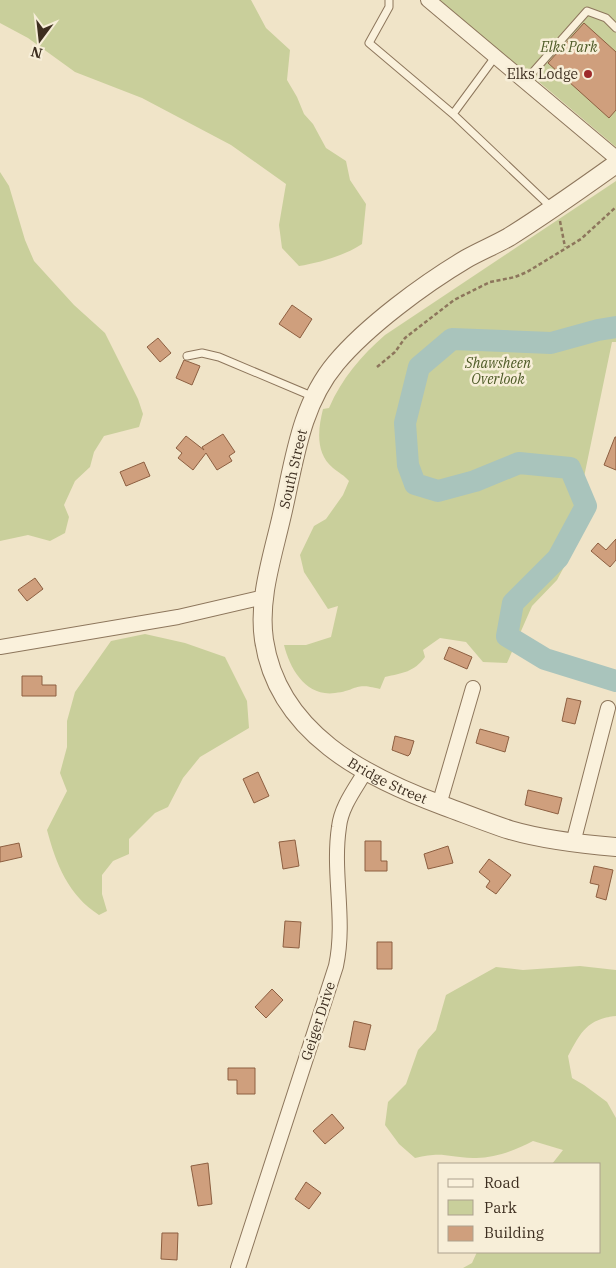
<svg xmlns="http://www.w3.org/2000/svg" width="616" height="1268" font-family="'IBM Plex Serif',serif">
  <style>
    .green { fill: #c9cf9b }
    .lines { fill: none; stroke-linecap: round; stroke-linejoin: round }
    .river { stroke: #a9c4bc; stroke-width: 22 }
    .building { fill: #cf9f7d; stroke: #8d5f41 }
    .service-casing { stroke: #8d765c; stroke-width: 9 }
    .minor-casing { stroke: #8d765c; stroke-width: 16 }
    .tertiary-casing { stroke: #8d765c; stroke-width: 20 }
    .path { stroke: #8d765c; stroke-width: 2.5; stroke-dasharray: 4 2.5; stroke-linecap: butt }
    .service { stroke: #faf1dc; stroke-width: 7 }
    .minor { stroke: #faf1dc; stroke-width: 14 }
    .tertiary { stroke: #faf1dc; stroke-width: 18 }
    .poi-dot { fill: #9e2a2b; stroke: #f7eed8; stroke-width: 2 }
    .labels { text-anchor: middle; stroke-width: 5; stroke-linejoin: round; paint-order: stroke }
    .park-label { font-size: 14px; font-style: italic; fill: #4d5a26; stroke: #f7eed8 }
    .poi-label { font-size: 14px; fill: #3d2e20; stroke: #f7eed8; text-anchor: end }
    .street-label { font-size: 14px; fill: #3d2e20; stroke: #f7eed8 }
  </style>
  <rect width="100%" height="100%" fill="#f0e4c8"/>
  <!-- green -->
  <path class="green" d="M 0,0 L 251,0 L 266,28 L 290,50 L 287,80 L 297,97 L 304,114 L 313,124 L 326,148 L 346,161 L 350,180 L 366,204 L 362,244 C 346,255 319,263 299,266 L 282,248 L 279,225 L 286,184 L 231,145 L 142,98 L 75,72 L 28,38 L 0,23 Z
    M 431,0 L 616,0 L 616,147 L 538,81 L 532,87 Z
    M 0,172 L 9,186 L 25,240 L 34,261 L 74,305 L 105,333 L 138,399 L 143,414 L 139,427 L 104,436 L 94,452 L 90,467 L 75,481 L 64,505 L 69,517 L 65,533 L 50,541 L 28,535 L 0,541 Z
    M 616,181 L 616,342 L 612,342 L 584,477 L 586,526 L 557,580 L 532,606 L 507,663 L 483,662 L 466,642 L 440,638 L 423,650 L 425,657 C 414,672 403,673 385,677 L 380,689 C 353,682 359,690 335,693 C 306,697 290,669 284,645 L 306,645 L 331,637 L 338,606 L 328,609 L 304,572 L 300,555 L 314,526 L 326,519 L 343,495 L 349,481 C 344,475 339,473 333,468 C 315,453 318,429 323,409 L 329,408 C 342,378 361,356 385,335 Z
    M 145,634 L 185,643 L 225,657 L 247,701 L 249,728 L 200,757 L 183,778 L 168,807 L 155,813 L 129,839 L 129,854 L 113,861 L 102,875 L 102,894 L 107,911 L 99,915 C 68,895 56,864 47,830 L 67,791 L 60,773 L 67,747 L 67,721 L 75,692 L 111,641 Z
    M 580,966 L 616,970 L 616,1016 C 587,1019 581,1032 568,1056 L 572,1078 L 584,1085 L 607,1102 L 616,1118 L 616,1268 L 463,1268 L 472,1263 L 477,1252 L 600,1252 L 600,1164 L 552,1164 L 563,1150 L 533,1141 C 516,1150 494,1159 473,1158 C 448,1157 442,1151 415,1158 L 399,1144 L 385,1125 L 388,1102 L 406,1084 L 418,1050 L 436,1030 L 446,995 L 496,967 L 523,970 Z"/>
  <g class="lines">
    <!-- river -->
    <path class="river" d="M 616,327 L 598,330 L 551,343 L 452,339 L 419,367 L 405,423 L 408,465 L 415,484 L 438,491 L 475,481 L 519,463 L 570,468 L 586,506 L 558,558 L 513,603 L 507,636 L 545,659 L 616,681"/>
  </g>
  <!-- building -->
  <path class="building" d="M 584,23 L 616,52 L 616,110 L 609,118 L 548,63 Z
    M 292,305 L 312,319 L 300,338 L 279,324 Z
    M 158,338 L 171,353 L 160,362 L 147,347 Z
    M 184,360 L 200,366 L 192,385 L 176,378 Z
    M 223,434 L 235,452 L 229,456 L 232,461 L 217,470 L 206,453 L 193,470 L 178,458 L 182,453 L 176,448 L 186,436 L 204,450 L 202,447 Z
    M 615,437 L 616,437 L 616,470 L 604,465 Z
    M 144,462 L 150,476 L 126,486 L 120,472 Z
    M 616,539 L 616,560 L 610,567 L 591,551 L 598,543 L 606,550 Z
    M 35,578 L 43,589 L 27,601 L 18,590 Z
    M 449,647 L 472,657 L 467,669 L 444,659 Z
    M 22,676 L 42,676 L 42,685 L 56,685 L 56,696 L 22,696 Z
    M 567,698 L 581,701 L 575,724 L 562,721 Z
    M 480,729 L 509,737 L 505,752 L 476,743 Z
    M 395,736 L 414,741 L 410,754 L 408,756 L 392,750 Z
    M 258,772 L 269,796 L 254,803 L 243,779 Z
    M 528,790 L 562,798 L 558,814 L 525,805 Z
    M 295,840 L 299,866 L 283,869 L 279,842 Z
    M 365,841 L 381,841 L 381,861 L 387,861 L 387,871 L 365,871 Z
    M 19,843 L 22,857 L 0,862 L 0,847 Z
    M 448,846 L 453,863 L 428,869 L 424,854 Z
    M 489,859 L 511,875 L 496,894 L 486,887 L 490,881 L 479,872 Z
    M 594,866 L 613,870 L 606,900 L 596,897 L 599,885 L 590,883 Z
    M 285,921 L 301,922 L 299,948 L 283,947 Z
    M 377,942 L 392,942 L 392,969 L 377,969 Z
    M 272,989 L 283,1000 L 266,1018 L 255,1007 Z
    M 354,1021 L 371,1025 L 365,1050 L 349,1047 Z
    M 228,1068 L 255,1068 L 255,1094 L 237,1094 L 237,1080 L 228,1080 Z
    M 332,1114 L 344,1128 L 325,1144 L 313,1131 Z
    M 208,1163 L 212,1204 L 198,1206 L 191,1166 Z
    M 306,1182 L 321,1193 L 309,1209 L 295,1199 Z
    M 162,1233 L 178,1233 L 177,1260 L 161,1259 Z"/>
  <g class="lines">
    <defs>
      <path id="service" d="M 389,0 L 389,7 L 369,43 L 453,114
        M 495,57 L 453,114 L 552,208
        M 525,81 L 587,11 L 606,18 L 616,28
        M 187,356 L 202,353 L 219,357 L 314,397"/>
      <path id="minor" d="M 428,0 L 616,158
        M 0,647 L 178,617 L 264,597
        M 439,805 L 473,688
        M 573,843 L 608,708
        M 238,1268 L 336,966 C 346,919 332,874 339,827 C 341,807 355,789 365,772"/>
      <g id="tertiary">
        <path id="s1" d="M 616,164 C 581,189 546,214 509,237 C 495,245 480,251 466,259 C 424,284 367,326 336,363 C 299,407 294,465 281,519 C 272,558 258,600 264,640 C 278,733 365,777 444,806 C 466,814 488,823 510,830 C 544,840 580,844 616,847"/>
      </g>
    </defs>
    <!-- service casing -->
    <use href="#service" class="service-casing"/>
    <!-- minor casing -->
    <use href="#minor" class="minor-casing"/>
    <!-- tertiary casing -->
    <use href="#tertiary" class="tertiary-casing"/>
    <!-- path -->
    <path class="path" d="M 560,221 L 565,247
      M 377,367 L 395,352 L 405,338 L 454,300 L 490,282 L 515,277 L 527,272 L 581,239 L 616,207"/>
    <!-- service -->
    <use href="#service" class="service"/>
    <!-- minor -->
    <use href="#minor" class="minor"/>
    <!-- tertiary -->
    <use href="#tertiary" class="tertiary"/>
  </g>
  <!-- markers -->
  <circle class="poi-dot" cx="588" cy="74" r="5"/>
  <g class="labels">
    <!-- park labels -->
    <g class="park-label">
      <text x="569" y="52">Elks Park</text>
      <text x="498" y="368">Shawsheen<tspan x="498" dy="16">Overlook</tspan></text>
    </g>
    <!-- poi labels -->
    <g class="poi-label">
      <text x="578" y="79">Elks Lodge</text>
    </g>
    <!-- street labels -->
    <g class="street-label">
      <text transform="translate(293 469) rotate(-77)" y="5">South Street</text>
      <text dy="5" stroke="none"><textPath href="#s1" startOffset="831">Bridge Street</textPath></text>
      <text transform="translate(318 1021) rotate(-72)" y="5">Geiger Drive</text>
    </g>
  </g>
  <!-- legend -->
  <rect x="438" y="1163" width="162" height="90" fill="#f7eed8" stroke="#ada18e"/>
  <rect x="448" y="1179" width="25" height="8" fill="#faf1dc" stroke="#ada18e"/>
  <text x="484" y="1188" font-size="15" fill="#3d2e20">Road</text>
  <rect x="448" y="1200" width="25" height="15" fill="#c9cf9b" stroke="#ada18e"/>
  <text x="484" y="1213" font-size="15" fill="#3d2e20">Park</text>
  <rect x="448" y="1226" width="25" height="15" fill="#cf9f7d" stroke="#ada18e"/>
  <text x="484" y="1238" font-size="15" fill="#3d2e20">Building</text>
  <!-- north arrow -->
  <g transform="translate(40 40) rotate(195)" stroke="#f7eed8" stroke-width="4" paint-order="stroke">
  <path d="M0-4L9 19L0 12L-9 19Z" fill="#3d2e20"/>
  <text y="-8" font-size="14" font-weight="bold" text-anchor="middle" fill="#3d2e20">N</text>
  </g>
</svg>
